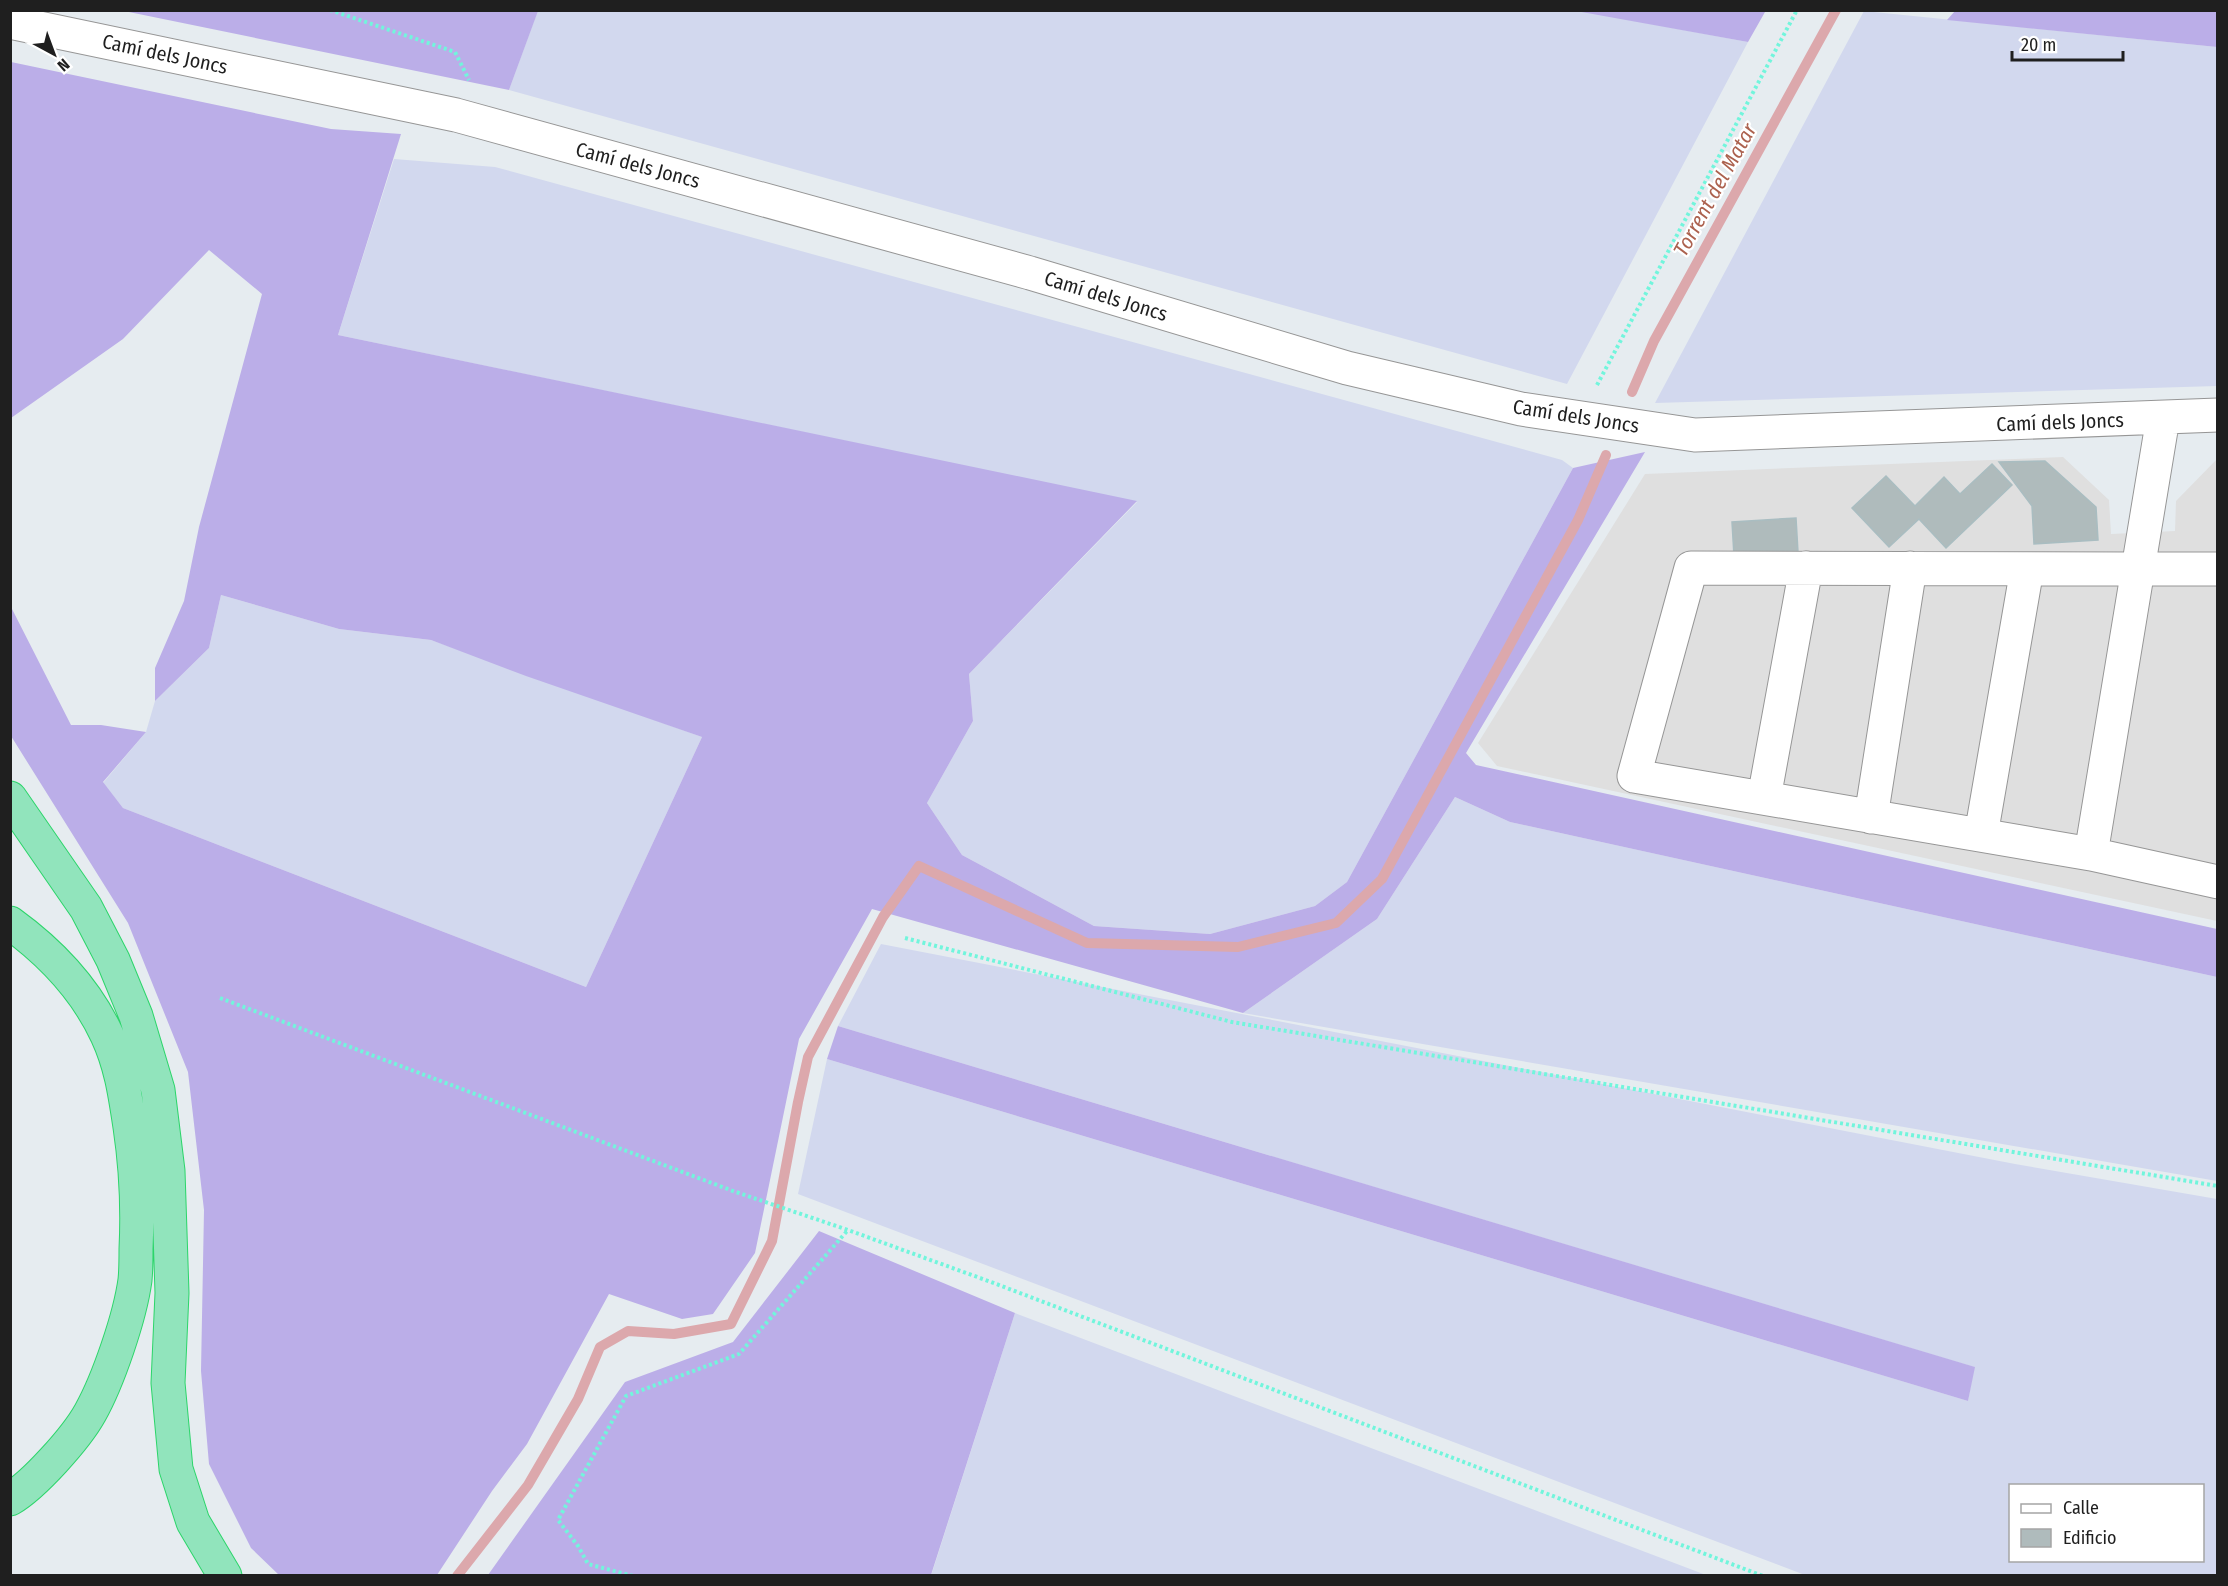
<svg xmlns="http://www.w3.org/2000/svg" width="2228" height="1586" font-family="'Fira Sans Condensed',sans-serif">
  <style>
    .farmland { fill: #d2d8ee; fill-rule: evenodd }
    .grass { fill: #bbaee8 }
    .parking { fill: #dfdfdf }
    .lines { fill: none; stroke-linecap: round; stroke-linejoin: round }
    .stream { stroke: #dca8ac; stroke-width: 10 }
    .building { fill: #afbbbc; stroke: #a9bdc1; stroke-width: 1.5 }
    .minor-casing { stroke: #969696; stroke-width: 35 }
    .highway-casing { stroke: #2cd56a; stroke-width: 35 }
    .path { stroke: #72f5dc; stroke-width: 4; stroke-dasharray: 3 3; stroke-linecap: butt }
    .minor { stroke: #fff; stroke-width: 33 }
    .highway { stroke: #91e4bc; stroke-width: 33 }
    .labels { text-anchor: middle; stroke-width: 4.5; stroke-linejoin: round; paint-order: stroke }
    .street-label { font-size: 20px; fill: #1f1f1f; stroke: #fff }
    .water-label { font-size: 21px; font-style: italic; fill: #ac624f; stroke: #fff }
  </style>
  <rect width="100%" height="100%" fill="#e6ecf0"/>
  <!-- farmland -->
  <path class="farmland" d="M 538,10 L 1576,10 L 1748,42 L 1567,384 L 509,90 Z
    M 1864,11 L 2217,47 L 2217,386 L 1655,403 Z
    M 394,159 L 495,167 L 1562,460 L 1573,468 L 1347,882 L 1315,906 L 1210,934 L 1094,926 L 962,855 L 927,803 L 973,721 L 969,674 L 1137,502 L 338,335 Z
    M 221,595 L 339,629 L 431,640 L 702,737 L 586,987 L 123,808 L 103,783 L 146,732 L 155,701 L 209,648 Z
    M 1455,797 L 1510,822 L 2217,977 L 2217,1181 L 1243,1013 L 1377,919 Z
    M 881,944 L 2015,1164 L 2217,1199 L 2217,1575 L 1805,1575 L 798,1194 L 827,1059 L 1968,1401 L 1974,1367 L 838,1026 ZM 2010,1486 L 2202,1486 L 2202,1560 L 2010,1560 Z
    M 1015,1313 L 1706,1575 L 931,1576 Z"/>
  <!-- grass -->
  <path class="grass" d="M 124,11 L 538,10 L 538,11 L 509,90 Z
    M 1760,11 L 1765,12 L 1748,42 L 1576,11 Z
    M 1955,11 L 2217,11 L 2217,47 L 1947,20 Z
    M 11,62 L 331,129 L 401,134 L 338,335 L 1137,501 L 969,674 L 973,721 L 927,803 L 962,855 L 1094,926 L 1210,934 L 1315,906 L 1347,882 L 1573,468 L 1645,452 L 1466,753 L 1476,765 L 2217,929 L 2217,977 L 1510,822 L 1455,797 L 1377,919 L 1243,1013 L 872,909 L 799,1039 L 755,1253 L 713,1314 L 682,1319 L 609,1294 L 527,1444 L 492,1491 L 437,1575 L 279,1575 L 251,1548 L 209,1464 L 201,1371 L 204,1210 L 188,1072 L 128,923 L 11,736 L 11,607 L 71,725 L 101,725 L 146,732 L 103,782 L 123,808 L 586,987 L 702,737 L 526,676 L 431,640 L 339,629 L 221,595 L 209,648 L 155,701 L 155,668 L 184,601 L 199,527 L 262,294 L 209,250 L 123,339 L 11,418 Z
    M 838,1026 L 1975,1367 L 1968,1401 L 827,1059 Z
    M 819,1231 L 1015,1313 L 931,1575 L 488,1575 L 625,1382 L 733,1342 Z"/>
  <!-- parking -->
  <path class="parking" d="M 2063,457 L 2109,500 L 2111,534 L 2175,531 L 2176,501 L 2217,459 L 2217,921 L 1497,766 L 1478,743 L 1645,474 Z"/>
  <g class="lines">
    <!-- stream -->
    <path class="stream" d="M 1632,392 L 1654,341 L 1836,10
      M 457,1576 L 528,1485 L 578,1399 L 600,1347 L 628,1331 L 674,1334 L 731,1324 L 772,1241 L 798,1102 L 808,1057 L 883,917 L 919,866 L 1087,943 L 1238,947 L 1336,923 L 1382,879 L 1578,520 L 1606,455"/>
  </g>
  <!-- building -->
  <path class="building" d="M 2045,461 L 2096,507 L 2098,540 L 2034,544 L 2032,506 L 1999,462 Z
    M 1992,464 L 2012,485 L 1946,548 L 1919,519 L 1889,547 L 1852,508 L 1886,476 L 1915,506 L 1944,477 L 1960,494 Z
    M 1796,518 L 1798,552 L 1734,556 L 1732,522 Z"/>
  <g class="lines">
    <defs>
      <path id="minor" d="M 10,22 L 456,115 L 1030,273 L 1347,368 L 1521,409 L 1695,435 L 2218,415
        M 2163,418 L 2138,569 L 1691,568 L 1634,776 L 2091,854 L 2218,882
        M 1764,798 L 1806,568
        M 1871,817 L 1910,568
        M 1981,835 L 2027,569
        M 2091,854 L 2138,569 L 2218,569"/>
      <path id="highway" d="M 10,798 L 86,908 L 113,960 L 136,1016 L 158,1090 L 168,1171 L 172,1293 L 168,1383 L 176,1469 L 193,1522 L 225,1576
        M 10,923 C 50,952 86,990 107,1035 C 121,1065 125,1094 130,1127 C 136,1167 138,1207 136,1249 C 136,1259 136,1270 135,1280 C 130,1317 108,1381 90,1413 C 76,1438 34,1485 10,1499"/>
    </defs>
    <!-- minor casing -->
    <use href="#minor" class="minor-casing"/>
    <!-- highway casing -->
    <use href="#highway" class="highway-casing"/>
    <!-- path -->
    <path class="path" d="M 330,10 L 455,52 L 469,80
      M 1597,385 L 1797,10
      M 905,938 L 1232,1022 L 2218,1186
      M 220,998 L 733,1191 L 848,1230 L 991,1282 L 1763,1576
      M 633,1576 L 588,1564 L 578,1546 L 558,1520 L 626,1396 L 739,1354 L 848,1230"/>
    <!-- minor -->
    <use href="#minor" class="minor"/>
    <!-- highway -->
    <use href="#highway" class="highway"/>
  </g>
  <g class="labels">
    <!-- street labels -->
    <g class="street-label">
      <text transform="translate(165 54) rotate(12)" y="7">Camí dels Joncs</text>
      <text transform="translate(638 165) rotate(15)" y="7">Camí dels Joncs</text>
      <text transform="translate(1106 296) rotate(17)" y="7">Camí dels Joncs</text>
      <text transform="translate(1576 416) rotate(9)" y="7">Camí dels Joncs</text>
      <text transform="translate(2060 422) rotate(-2)" y="7">Camí dels Joncs</text>
    </g>
    <!-- water labels -->
    <g class="water-label">
      <text transform="translate(1715 190) rotate(-61)" y="7">Torrent del Matar</text>
    </g>
  </g>
  <!-- border -->
  <rect width="2228" height="1586" fill="none" stroke="#1f1f1f" stroke-width="24"/>
  <!-- legend -->
  <rect x="2009" y="1484" width="195" height="78" fill="#ffffff" stroke="#a5a5a5" stroke-width="1.5"/>
  <rect x="2021" y="1504" width="30" height="9" fill="#ffffff" stroke="#a5a5a5" stroke-width="1.5"/>
  <text x="2063" y="1514" font-size="18" fill="#1f1f1f">Calle</text>
  <rect x="2021" y="1529" width="30" height="18" fill="#afbbbc" stroke="#a5a5a5" stroke-width="1.5"/>
  <text x="2063" y="1544" font-size="18" fill="#1f1f1f">Edificio</text>
  <!-- north arrow -->
  <g transform="translate(54 54) rotate(139)" stroke="#ffffff" stroke-width="4.5" paint-order="stroke">
  <path d="M0-4.5L10 22L0 15L-10 22Z" fill="#1f1f1f"/>
  <text y="-9" font-size="16" font-weight="bold" text-anchor="middle" fill="#1f1f1f">N</text>
  </g>
  <!-- scale -->
  <path d="M2012 51v9h111v-9" fill="none" stroke="#1f1f1f" stroke-width="3"/>
  <text x="2021" y="51" font-size="18" fill="#1f1f1f" stroke="#ffffff" stroke-width="4.5" paint-order="stroke">20 m</text>
</svg>
